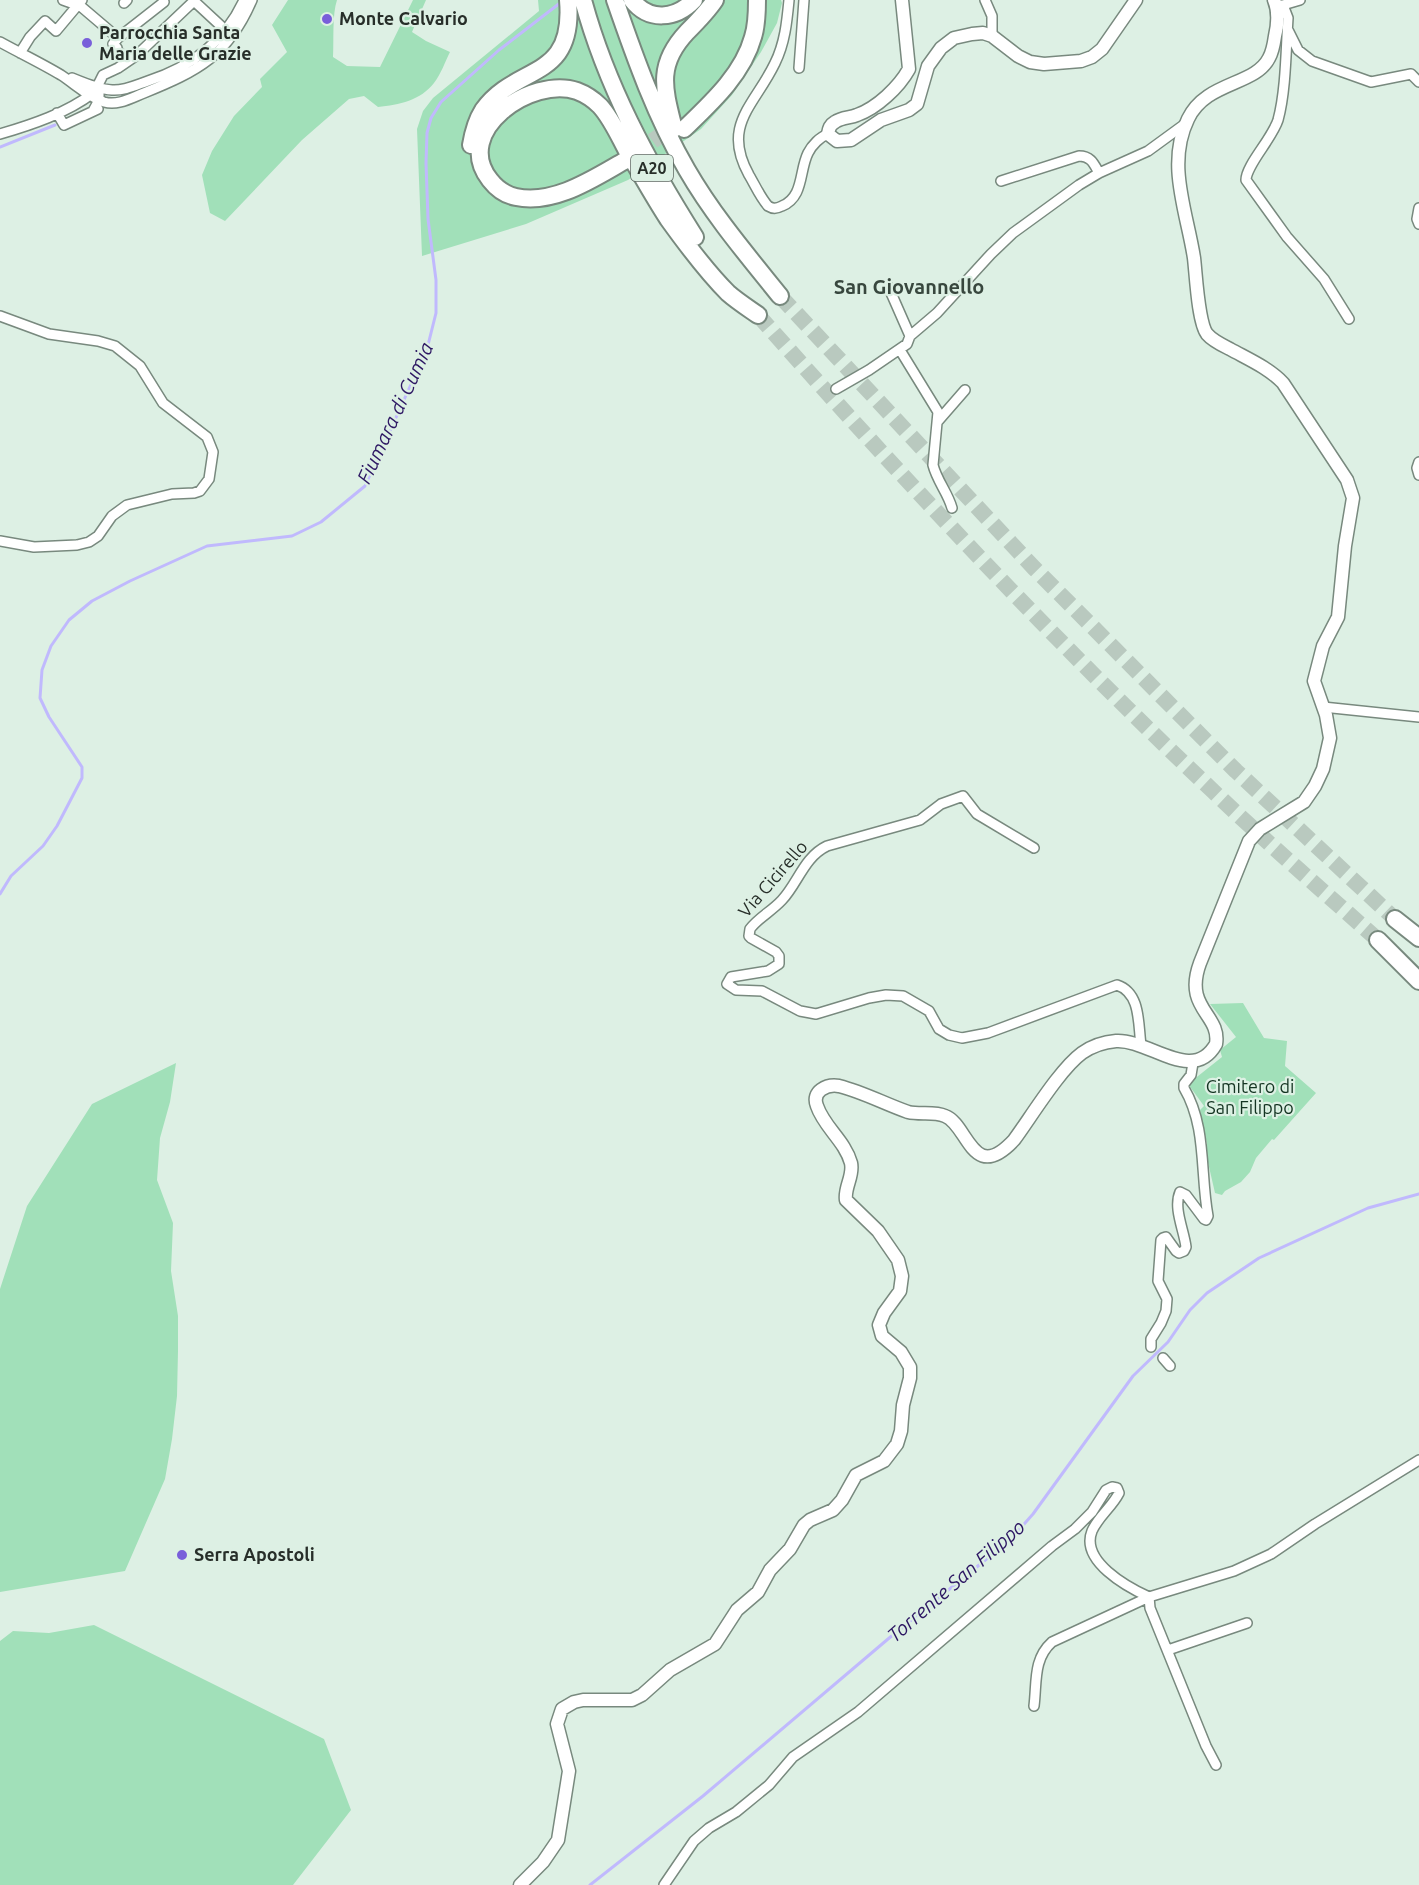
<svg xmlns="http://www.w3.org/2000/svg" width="1419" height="1885" font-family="Ubuntu,sans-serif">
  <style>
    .green { fill: #a1e0b9 }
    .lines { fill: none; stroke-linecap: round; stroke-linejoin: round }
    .stream { stroke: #c0b9fd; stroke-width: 3 }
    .street-tunnel { stroke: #b9c9bf; stroke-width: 9; stroke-dasharray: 9 4.5; stroke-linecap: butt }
    .highway-tunnel { stroke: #b9c9bf; stroke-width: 16; stroke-dasharray: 16 8; stroke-linecap: butt }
    .street-casing { stroke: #78897e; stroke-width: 12 }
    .secondary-casing { stroke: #78897e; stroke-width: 15 }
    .highway-casing { stroke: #78897e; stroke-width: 20 }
    .street { stroke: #fff; stroke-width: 9 }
    .secondary { stroke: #fff; stroke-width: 12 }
    .highway { stroke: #fff; stroke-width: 16 }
    .poi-dot { fill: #795fda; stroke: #ddf0e4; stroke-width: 2 }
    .labels { text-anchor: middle; stroke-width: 4.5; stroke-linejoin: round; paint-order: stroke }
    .shield { fill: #ddf0e4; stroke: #5e6861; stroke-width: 1.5 }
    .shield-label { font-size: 16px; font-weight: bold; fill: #272e29 }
    .poi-label { font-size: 18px; font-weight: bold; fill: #272e29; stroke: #ddf0e4; text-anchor: start }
    .street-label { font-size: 18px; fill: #272e29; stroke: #ddf0e4 }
    .park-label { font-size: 18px; fill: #143422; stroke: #ddf0e4 }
    .neighbourhood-label { font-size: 20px; font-weight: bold; fill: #38473e; stroke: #ddf0e4 }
    .water-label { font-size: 20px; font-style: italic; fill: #2d1763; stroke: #ddf0e4 }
  </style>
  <rect width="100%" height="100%" fill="#ddf0e4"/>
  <!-- green -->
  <path class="green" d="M 288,0 L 337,0 C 332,15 334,40 333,57 L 347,66 L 380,67 L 413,0 L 426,0 L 412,32 L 426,41 L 450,52 C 445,62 441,74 434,83 C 421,100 399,105 378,107 L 364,96 L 349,99 L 302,140 L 225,221 L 210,213 L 202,175 L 212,151 L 234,116 L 262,87 L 260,79 L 287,52 L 272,25 Z
    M 538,0 L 781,0 L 782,3 L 777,23 L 761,52 L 732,95 L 701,129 L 628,180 L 526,224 L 422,256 L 417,129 L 423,111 L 433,98 L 539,11 Z
    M 1243,1003 L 1264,1038 L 1287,1041 L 1285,1066 L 1316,1093 L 1274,1140 L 1272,1139 L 1256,1158 L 1250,1172 L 1241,1182 L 1225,1191 L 1222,1195 L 1215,1193 L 1204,1145 L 1207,1144 L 1200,1110 L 1204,1106 L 1188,1084 L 1222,1057 L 1220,1050 L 1236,1037 L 1210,1004 Z
    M 176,1063 L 170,1102 L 160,1138 L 157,1180 L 173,1223 L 171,1271 L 178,1316 L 178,1351 L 177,1396 L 172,1439 L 165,1479 L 125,1571 L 0,1592 L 0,1289 L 27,1206 L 92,1104 Z
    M 94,1625 L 324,1739 L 351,1810 L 293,1885 L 0,1885 L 0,1641 L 13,1631 L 49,1633 Z"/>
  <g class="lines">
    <!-- stream -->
    <path class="stream" d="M 0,147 L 55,125
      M 0,894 L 11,876 L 43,846 L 57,826 L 82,778 L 82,767 L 49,717 L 40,698 L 42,670 L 51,646 L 69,620 L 92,601 L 130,581 L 207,546 L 292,536 L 321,522 L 365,486 L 427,349 L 436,313 L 436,280 L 428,219 L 426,163 L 427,133 L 431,118 L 441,102 L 499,50 L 560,3
      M 590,1885 L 703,1796 L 888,1639 L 1010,1540 L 1033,1514 L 1133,1376 L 1168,1342 L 1190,1310 L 1207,1293 L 1259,1258 L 1368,1208 L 1419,1194"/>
    <!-- street-tunnel -->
    <path class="street-tunnel" d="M 117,48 L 128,58"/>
    <!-- highway-tunnel -->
    <path class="highway-tunnel" d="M 633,155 L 678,123
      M 780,296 L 1034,568 L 1236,771 L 1395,919
      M 758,315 C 903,479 1053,640 1213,791 C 1266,842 1323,891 1378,940"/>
    <defs>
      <path id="street" d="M 63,0 L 77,5
        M 789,0 C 787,21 785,43 775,63 C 755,105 721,125 749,175 C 755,185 760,197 768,206 C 773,209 776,209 782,206 C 804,197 799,171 808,153 C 812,145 820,137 828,134
        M 985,0 L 992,16 L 992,36
        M 194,1 L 221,26
        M 124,3 L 127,0
        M 78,4 L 118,38 L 113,44 L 117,48
        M 1283,5 L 1300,0
        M 1277,6 L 1283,5 L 1288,18 C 1286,48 1286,91 1278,120 C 1272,139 1246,165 1246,180 L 1287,237 L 1324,279 L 1349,319
        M 1287,28 L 1298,50 L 1312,61 L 1371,82 L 1411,74 L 1419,82
        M 118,38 L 164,2
        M 0,42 C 20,53 41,63 61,75 C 75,84 88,97 104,102 C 118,106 131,98 144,93 C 198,71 228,56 252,0
        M 20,53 L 30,37 L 45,21 L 56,31 L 82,0
        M 799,68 L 804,0
        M 72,78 C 84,83 98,89 112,90 C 124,91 136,85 148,81 C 191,67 225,42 244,0
        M 93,111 L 99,100 L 99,83 L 103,75 L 118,68 L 137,55 L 195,0
        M 57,113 L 64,125 L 98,109
        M 0,134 C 31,125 67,113 93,93
        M 1001,181 L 1079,156 C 1091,156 1094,164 1099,173
        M 1419,208 L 1417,219 L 1419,224
        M 888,286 L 910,336
        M 0,316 L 49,334 L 98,341 L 115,346 L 140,366 L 163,403 L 207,437 L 213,452 L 209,479 L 200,491 L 194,493 L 172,494 L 127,505 L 112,516 L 98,536 L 89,542 L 77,545 L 34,547 L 0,541
        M 900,350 L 938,412 L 933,465 C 937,481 948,493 952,508
        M 836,389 L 869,370 L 907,344 L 910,336 L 937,313 L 991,254 L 1013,233 L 1079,185 L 1099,173 L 1148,151 L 1185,124
        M 938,421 L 965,390
        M 1419,462 L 1417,468 L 1419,475
        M 1323,707 L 1419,717
        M 1034,848 L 977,814 L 963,796 L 941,804 L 920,820 L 827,846 C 804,857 798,883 782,900 C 772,911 758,918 750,929 L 749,936 L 751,938 L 776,952 L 779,956 L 779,964 L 768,971 L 731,977 L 727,984 L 736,990 L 762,991 L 800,1011 L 816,1014 L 869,998 L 886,995 L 903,996 L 929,1011 L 939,1029 L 949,1035 L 962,1038 L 988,1033 L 1117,985 C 1141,993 1138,1024 1141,1045
        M 1151,1347 L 1151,1339 L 1161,1323 L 1166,1311 L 1167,1299 L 1158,1281 L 1161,1240 L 1163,1238 L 1166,1237 L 1176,1251 L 1179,1253 L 1184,1251 L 1186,1247 C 1184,1230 1173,1208 1180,1192 L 1186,1195 L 1204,1219 L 1206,1220 L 1208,1216 C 1200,1173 1207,1127 1184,1088 L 1184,1084 L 1191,1075 L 1193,1063
        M 1163,1358 L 1170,1366
        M 1149,1597 L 1150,1608 L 1206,1746 L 1216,1765
        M 1168,1650 L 1247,1623
        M 1034,1706 C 1037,1682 1033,1659 1052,1642 L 1149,1597 L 1234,1571 L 1271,1554 L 1315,1524 L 1419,1460
        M 664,1885 L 694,1841 L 709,1828 L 736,1812 L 769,1785 L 793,1757 L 858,1712 L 1052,1546 L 1075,1529 L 1092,1512 L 1106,1490 L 1112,1487 L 1117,1488 L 1119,1493 C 1112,1507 1098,1517 1092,1531 C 1080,1561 1127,1587 1149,1597"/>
      <path id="secondary" d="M 902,0 L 909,69 C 899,87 877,108 857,115 C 850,118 842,117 835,122 C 830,125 829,128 828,134 L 837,141 L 851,140 L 881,120 L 909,110 L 917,104 L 928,66 L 941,48 L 954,38 L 972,34 L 983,33 L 992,36 L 1018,56 L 1030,62 L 1044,64 L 1081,61 L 1092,57 L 1102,49 L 1136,0
        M 520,1885 L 543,1862 L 558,1840 L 569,1771 L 557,1724 L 562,1709 L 574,1702 L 583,1700 L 632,1700 L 642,1695 L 670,1670 L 715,1644 L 737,1610 L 758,1592 L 770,1570 L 790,1549 L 804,1525 L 810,1520 L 833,1510 L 842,1500 L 856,1475 L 884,1461 L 897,1444 L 901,1431 L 903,1405 L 910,1378 L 910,1367 L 901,1352 L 882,1336 L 879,1325 L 884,1313 L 900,1291 L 902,1276 L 898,1260 L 878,1231 L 846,1200 C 844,1187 854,1176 851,1163 C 845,1141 824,1127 817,1106 C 811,1091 827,1084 839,1086 C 863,1092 885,1104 908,1112 C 920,1115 934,1111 945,1116 C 968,1124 972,1185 1014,1140 C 1031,1117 1060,1069 1082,1053 C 1092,1046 1104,1042 1116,1041 C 1149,1039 1193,1085 1216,1044 C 1221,1014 1183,1009 1200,963 L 1249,841 L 1260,829 L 1304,802 L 1315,786 L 1323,769 L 1330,738 L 1326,715 L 1314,681 L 1323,646 L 1338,617 L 1345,546 L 1353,498 L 1347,480 L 1283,383 C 1269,368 1248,359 1230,349 C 1222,345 1213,341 1207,334 C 1198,322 1196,274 1194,258 C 1187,212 1166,164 1188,119 C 1206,81 1255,86 1269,58 C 1273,51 1274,43 1275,36 C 1278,23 1279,12 1274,0"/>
      <path id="highway" d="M 583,0 C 606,85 648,163 695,237
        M 615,0 C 635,58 656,117 687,170 C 713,215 747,255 780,296
        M 632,0 C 649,22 676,19 694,0
        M 674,129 C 664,89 656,65 687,32 C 697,22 707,12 715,0
        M 684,129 C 711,103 743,74 753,37 C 757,25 757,12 757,0
        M 471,145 C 473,133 476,121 483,110 C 517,63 575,82 568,0
        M 626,160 C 594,178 555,205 516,197 C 506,195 497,189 490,180 C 451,131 532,75 577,91 C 585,94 594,100 600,106 C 611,118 618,134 626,149 C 640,172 653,196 668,219 C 686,244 706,271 728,293 C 737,301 748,308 758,315
        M 1395,919 L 1419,938
        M 1378,940 L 1419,981"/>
    </defs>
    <!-- street casing -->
    <use href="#street" class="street-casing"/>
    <!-- secondary casing -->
    <use href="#secondary" class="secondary-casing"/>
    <!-- highway casing -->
    <use href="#highway" class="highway-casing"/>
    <!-- street -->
    <use href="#street" class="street"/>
    <!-- secondary -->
    <use href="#secondary" class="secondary"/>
    <!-- highway -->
    <use href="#highway" class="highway"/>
  </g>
  <!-- markers -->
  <g class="poi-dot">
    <circle cx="327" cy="19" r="6"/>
    <circle cx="87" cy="43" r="6"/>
    <circle cx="182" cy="1555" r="6"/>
  </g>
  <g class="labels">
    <!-- shield labels -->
    <rect class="shield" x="631" y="155" width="42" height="26" rx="4.5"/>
    <g class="shield-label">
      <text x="652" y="174">A20</text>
    </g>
    <!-- poi labels -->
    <g class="poi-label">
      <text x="339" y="25">Monte Calvario</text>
      <text x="99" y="39">Parrocchia Santa<tspan x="99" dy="21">Maria delle Grazie</tspan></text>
      <text x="194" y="1561">Serra Apostoli</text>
    </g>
    <!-- street labels -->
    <g class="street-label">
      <text transform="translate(773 879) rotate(-49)" y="6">Via Cicirello</text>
    </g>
    <!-- park labels -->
    <g class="park-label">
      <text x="1250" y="1093">Cimitero di<tspan x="1250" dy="21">San Filippo</tspan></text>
    </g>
    <!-- neighbourhood labels -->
    <g class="neighbourhood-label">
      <text x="909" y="294">San Giovannello</text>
    </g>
    <!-- water labels -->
    <g class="water-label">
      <text transform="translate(395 413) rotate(-65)" y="7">Fiumara di Cumia</text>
      <text transform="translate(956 1581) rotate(-41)" y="7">Torrente San Filippo</text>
    </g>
  </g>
</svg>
